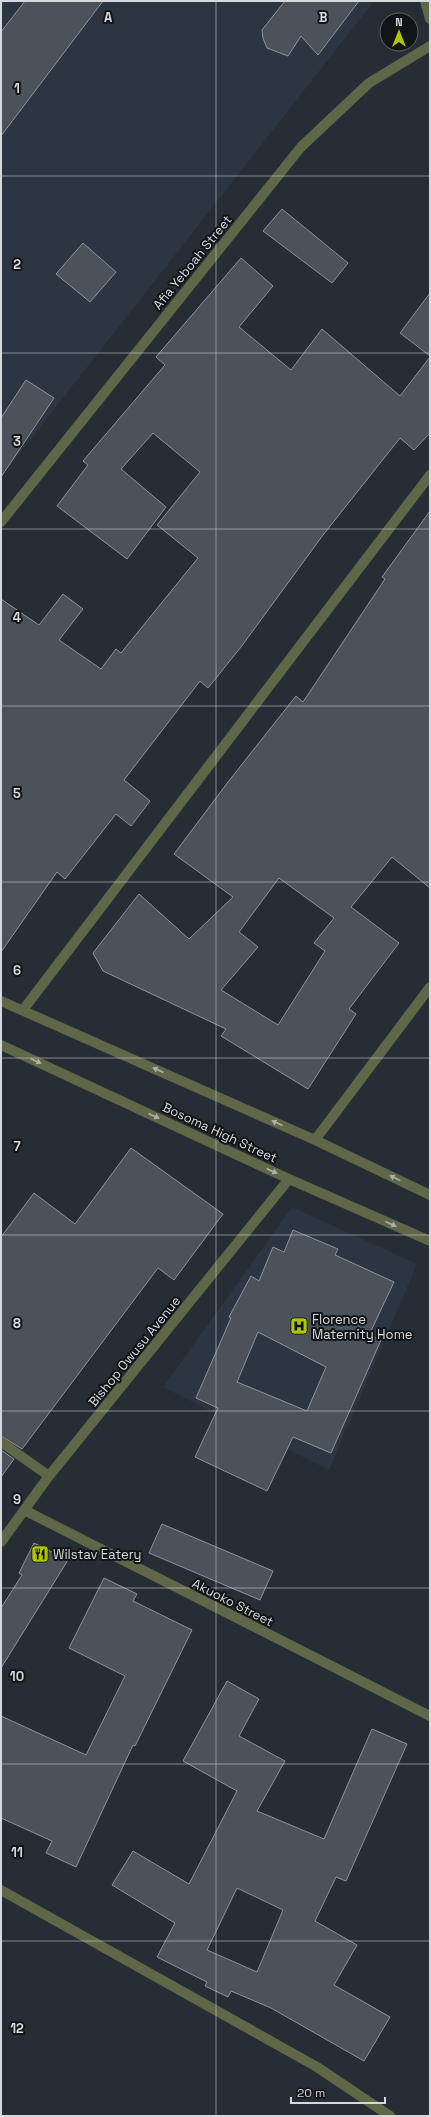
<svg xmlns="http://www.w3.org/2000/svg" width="431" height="2117" font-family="'Space Grotesk',sans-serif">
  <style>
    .built { fill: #2c3643 }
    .building { fill: #4b525a; stroke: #8d949d; fill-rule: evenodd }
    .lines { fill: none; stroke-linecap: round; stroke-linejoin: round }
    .minor { stroke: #606648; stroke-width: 10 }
    .oneway { fill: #acb1a9 }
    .grid { fill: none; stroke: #d5d9dd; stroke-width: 1; stroke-opacity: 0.55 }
    .labels { text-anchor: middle; stroke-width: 4; stroke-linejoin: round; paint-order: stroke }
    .street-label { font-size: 13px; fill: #d5d9dd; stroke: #121518 }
    .poi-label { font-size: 13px; fill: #d5d9dd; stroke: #121518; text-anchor: start }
    .grid-label { font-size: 13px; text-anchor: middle; font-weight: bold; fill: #d5d9dd; stroke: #121518; stroke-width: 4; stroke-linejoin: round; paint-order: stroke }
  </style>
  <rect width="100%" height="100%" fill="#272d34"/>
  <!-- built -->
  <path class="built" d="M 1,1 L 374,1 L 1,477 Z
    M 292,1207 L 417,1264 L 329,1470 L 163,1387 Z"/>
  <!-- building -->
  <path class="building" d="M 25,1 L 103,1 L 1,136 L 1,32 Z
    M 285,1 L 359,1 L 318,55 L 301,36 L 288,56 L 267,48 L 263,38 L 262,30 Z
    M 282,209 L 348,263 L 332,283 L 263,231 Z
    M 83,243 L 116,272 L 90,302 L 56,274 Z
    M 241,258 L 273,286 L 239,327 L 291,370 L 322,329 L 400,396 L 430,357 L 430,433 L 414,450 L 400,438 L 323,535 L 241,647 L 208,688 L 200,681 L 124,780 L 150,801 L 131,826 L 116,814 L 65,879 L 57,872 L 1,952 L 1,599 L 39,625 L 63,594 L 83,609 L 59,640 L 101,669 L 116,649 L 121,653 L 198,558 L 157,525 L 200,472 L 153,433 L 121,469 L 166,507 L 127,559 L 57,506 L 88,465 L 83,461 L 165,365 L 156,357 Z
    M 430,293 L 430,356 L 400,333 Z
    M 26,380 L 54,398 L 1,477 L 1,418 Z
    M 430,511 L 430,888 L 392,857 L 351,907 L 399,943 L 349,1009 L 356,1014 L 308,1089 L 221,1036 L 226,1029 L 103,971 L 93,953 L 139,894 L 189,939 L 233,897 L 174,854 L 228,782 L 296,696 L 303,702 L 385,579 L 382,577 ZM 279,878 L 334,918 L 314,943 L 325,951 L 278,1025 L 221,990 L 258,947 L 239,932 Z
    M 131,1148 L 223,1214 L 174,1280 L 158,1268 L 22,1449 L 1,1436 L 1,1237 L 34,1193 L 75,1224 Z
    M 293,1230 L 338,1249 L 335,1255 L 394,1282 L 369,1335 L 381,1340 L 331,1453 L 293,1437 L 267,1491 L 195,1457 L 218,1408 L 196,1398 L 231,1318 L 229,1317 L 251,1276 L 259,1281 L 273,1247 L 284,1252 ZM 258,1332 L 326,1367 L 307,1411 L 237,1382 Z
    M 1,1450 L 14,1459 L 1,1477 Z
    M 162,1524 L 273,1571 L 260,1600 L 149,1553 Z
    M 34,1543 L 68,1560 L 1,1668 L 1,1608 L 22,1575 L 19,1573 Z
    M 104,1578 L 137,1594 L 133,1601 L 192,1630 L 135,1746 L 133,1745 L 76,1867 L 46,1853 L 52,1841 L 1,1818 L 1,1716 L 86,1755 L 125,1676 L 69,1648 Z
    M 227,1681 L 259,1699 L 239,1736 L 285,1761 L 257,1811 L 324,1839 L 372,1729 L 407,1744 L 346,1881 L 336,1877 L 315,1921 L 357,1945 L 334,1985 L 390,2017 L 364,2061 L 271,2008 L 231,1991 L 228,1997 L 205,1986 L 207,1982 L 157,1957 L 175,1923 L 112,1885 L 133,1851 L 189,1884 L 237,1791 L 183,1761 ZM 237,1888 L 283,1910 L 257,1972 L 207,1950 Z"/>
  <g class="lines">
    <!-- minor -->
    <path class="minor" d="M 425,1 L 430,19
      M 1,522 L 301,147 L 369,83 L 430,46
      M 1,1001 L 315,1140 L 430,1195
      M 23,1010 L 430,475
      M 1,1045 L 289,1179 L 430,1241
      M 315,1140 L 430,987
      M 1,1442 L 49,1476
      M 24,1510 L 430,1716
      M 1,1542 L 49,1476 L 289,1179
      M 1,1890 L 317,2067 L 390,2116"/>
  </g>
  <!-- one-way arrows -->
  <defs><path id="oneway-solid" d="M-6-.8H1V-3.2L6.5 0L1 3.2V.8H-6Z"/></defs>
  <g class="oneway">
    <use href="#oneway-solid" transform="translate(36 1061) rotate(25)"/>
    <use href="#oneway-solid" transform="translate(158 1070) rotate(-156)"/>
    <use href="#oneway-solid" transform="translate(154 1116) rotate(25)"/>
    <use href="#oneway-solid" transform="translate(277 1123) rotate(-156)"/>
    <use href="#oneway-solid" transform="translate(272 1171) rotate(25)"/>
    <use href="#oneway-solid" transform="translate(395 1178) rotate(-154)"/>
    <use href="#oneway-solid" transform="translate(391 1224) rotate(24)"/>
  </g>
  <!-- grid -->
  <path class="grid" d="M 216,1 L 216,2116M 1,176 L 430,176M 1,353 L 430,353M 1,529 L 430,529M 1,706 L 430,706M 1,882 L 430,882M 1,1058 L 430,1058M 1,1235 L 430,1235M 1,1411 L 430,1411M 1,1588 L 430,1588M 1,1764 L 430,1764M 1,1941 L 430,1941"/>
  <!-- icons -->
  <defs>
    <symbol id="hospital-square" viewBox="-11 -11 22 22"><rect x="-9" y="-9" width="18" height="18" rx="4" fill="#b1c500" stroke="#121518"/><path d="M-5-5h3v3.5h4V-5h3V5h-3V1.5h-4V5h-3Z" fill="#111"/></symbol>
    <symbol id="restaurant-square" viewBox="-11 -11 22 22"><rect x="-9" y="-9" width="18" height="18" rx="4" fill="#b1c500" stroke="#121518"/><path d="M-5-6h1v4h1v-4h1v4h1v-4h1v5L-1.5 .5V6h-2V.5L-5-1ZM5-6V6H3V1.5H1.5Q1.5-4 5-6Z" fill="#111"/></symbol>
  </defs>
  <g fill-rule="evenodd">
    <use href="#hospital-square" x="289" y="1316" width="20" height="20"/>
    <use href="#restaurant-square" x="30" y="1544" width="20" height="20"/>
  </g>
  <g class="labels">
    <!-- street labels -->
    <g class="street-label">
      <text transform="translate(192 262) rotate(-51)" y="5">Afia Yeboah Street</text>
      <text transform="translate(220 1132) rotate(25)" y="5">Bosoma High Street</text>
      <text transform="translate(134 1351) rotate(-51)" y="5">Bishop Owusu Avenue</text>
      <text transform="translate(233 1602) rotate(27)" y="5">Akuoko Street</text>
    </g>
    <!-- poi labels -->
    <g class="poi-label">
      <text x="312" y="1324">Florence<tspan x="312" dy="15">Maternity Home</tspan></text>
      <text x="53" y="1559">Wilstav Eatery</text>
    </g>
  </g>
  <g class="grid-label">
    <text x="108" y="22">A</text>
    <text x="323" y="22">B</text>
    <text x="17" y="93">1</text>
    <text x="17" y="269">2</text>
    <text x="17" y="446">3</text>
    <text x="17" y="622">4</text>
    <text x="17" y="798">5</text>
    <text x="17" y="975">6</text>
    <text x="17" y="1151">7</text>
    <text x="17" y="1328">8</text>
    <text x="17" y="1504">9</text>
    <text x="17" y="1681">10</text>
    <text x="17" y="1857">11</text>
    <text x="17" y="2033">12</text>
  </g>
  <!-- border -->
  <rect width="431" height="2117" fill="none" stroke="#d5d9dd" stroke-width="4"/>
  <!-- north arrow -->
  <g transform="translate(399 32)"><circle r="19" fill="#121518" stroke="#606367"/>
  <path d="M0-3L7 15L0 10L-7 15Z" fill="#b1c500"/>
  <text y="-6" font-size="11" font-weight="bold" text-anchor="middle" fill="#d5d9dd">N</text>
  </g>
  <!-- scale -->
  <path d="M291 2097v6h94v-6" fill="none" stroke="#d5d9dd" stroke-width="2"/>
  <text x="297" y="2097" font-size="12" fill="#d5d9dd" stroke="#121518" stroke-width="3" paint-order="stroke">20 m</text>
</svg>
